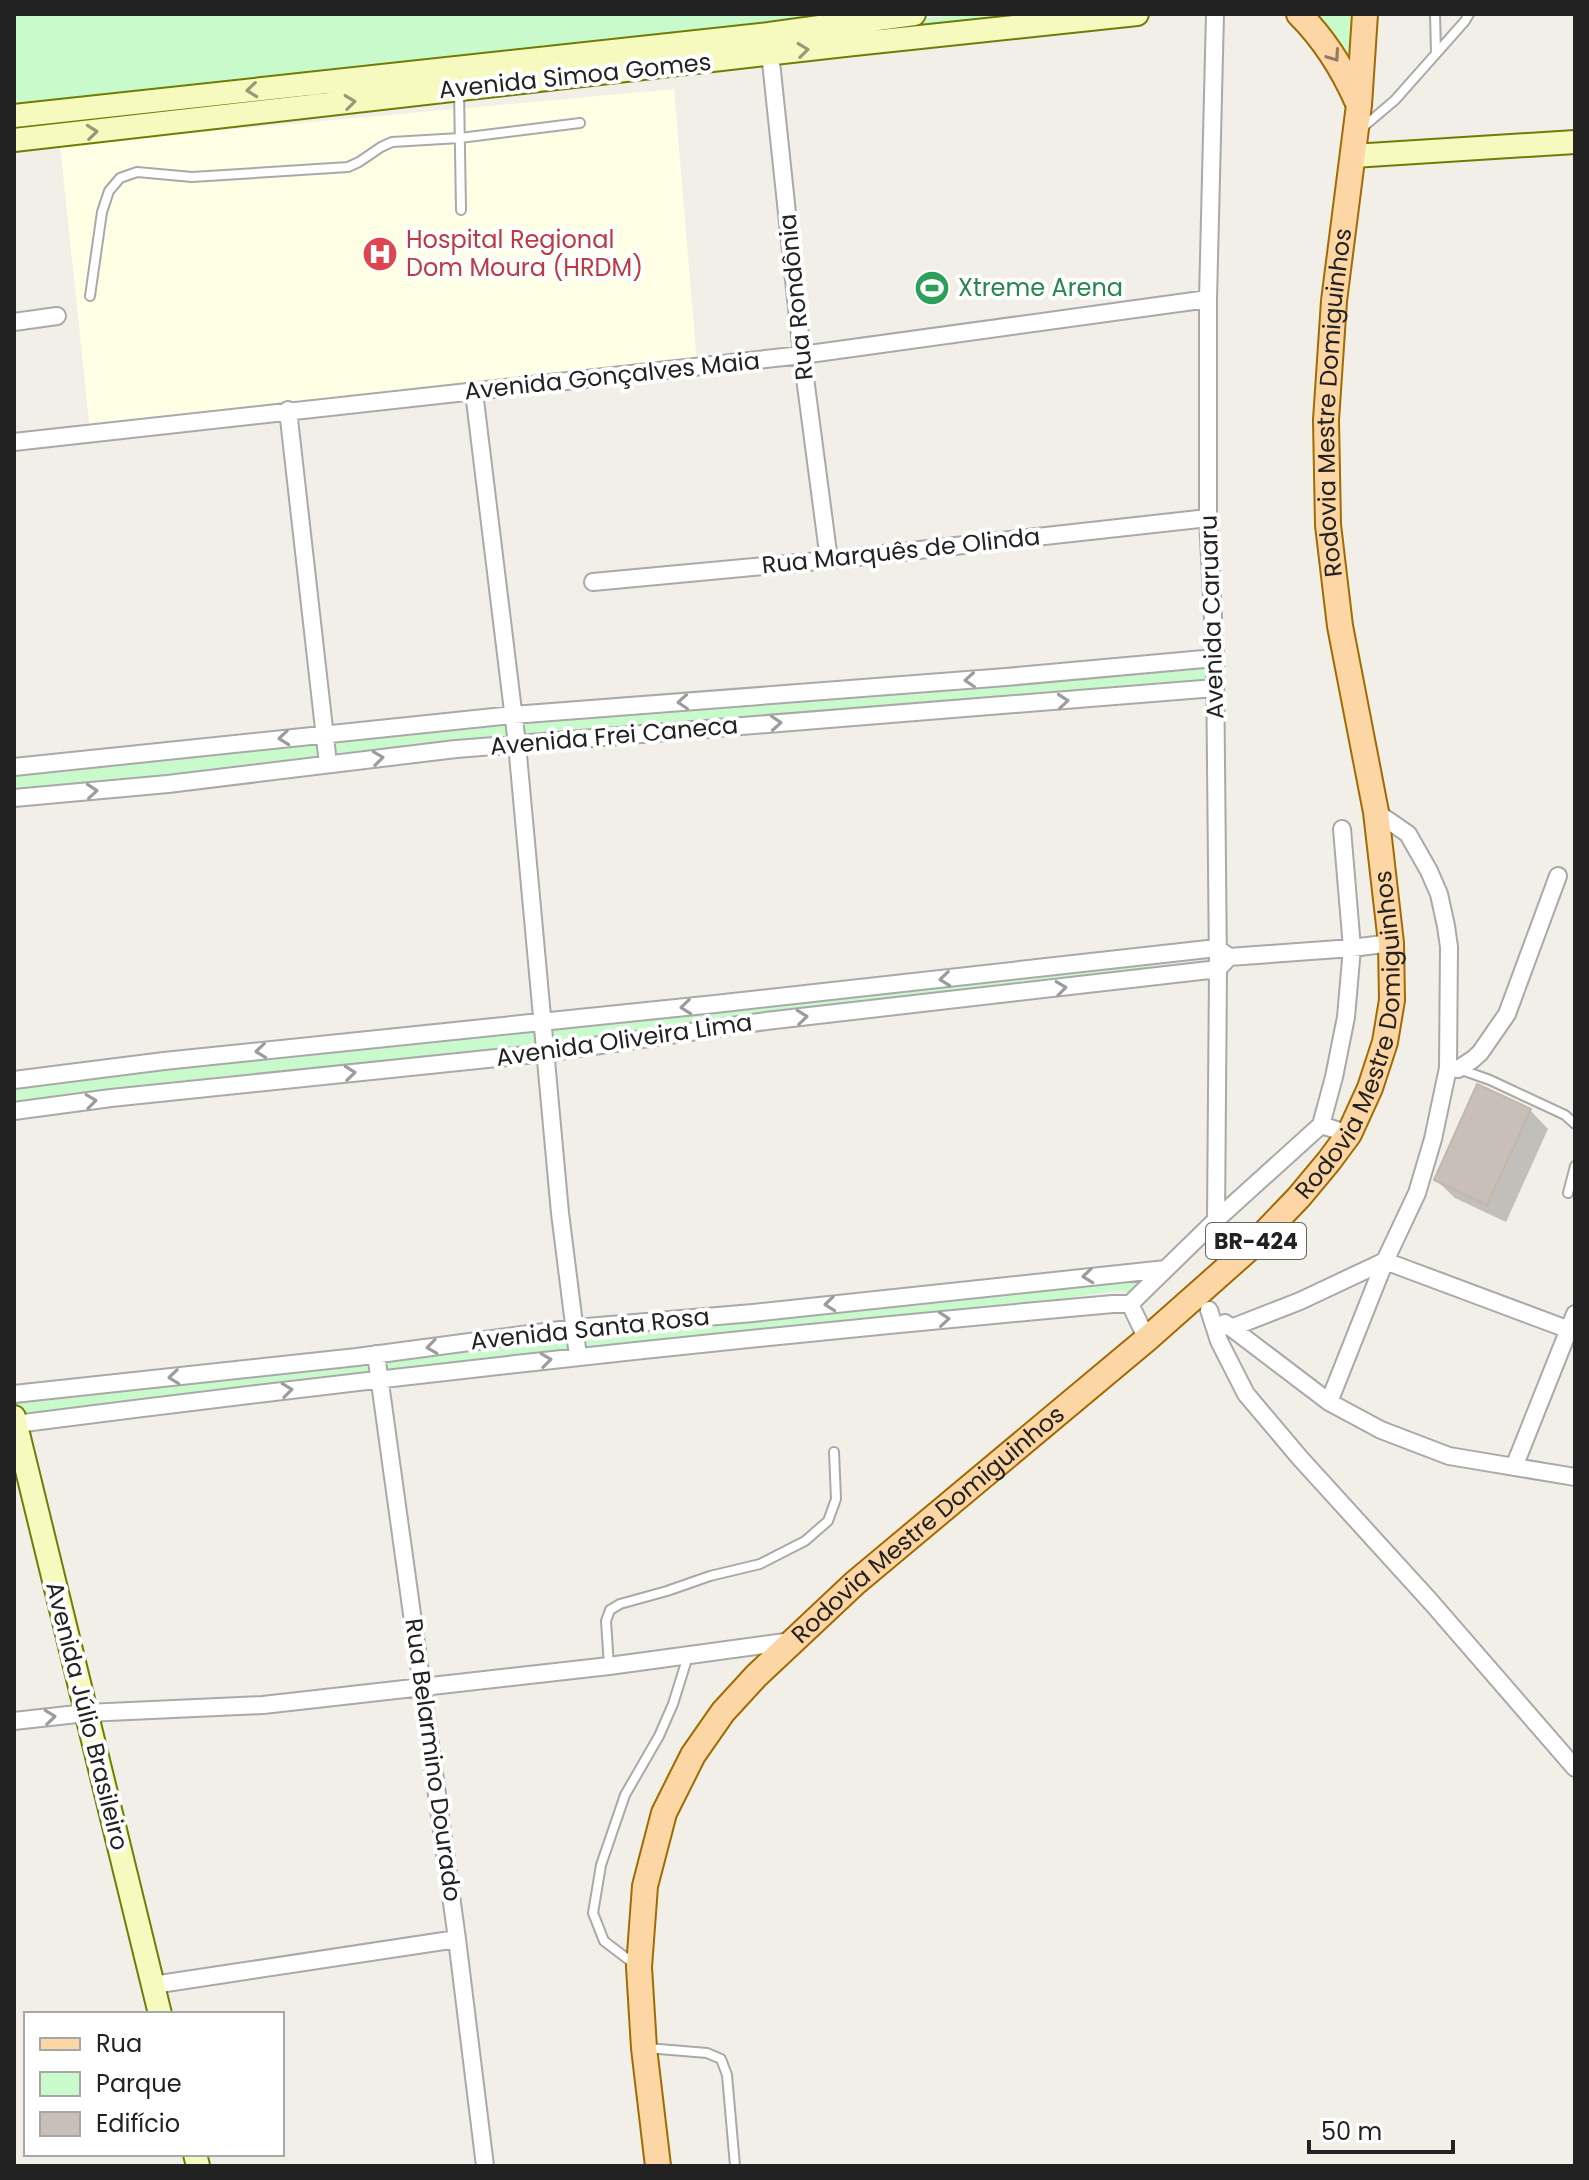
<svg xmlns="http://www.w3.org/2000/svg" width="1589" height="2180" font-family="Poppins,sans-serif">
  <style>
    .education { fill: #ffffe5 }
    .park { fill: #c8facc }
    .shadow { fill: #0003 }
    .building { fill: #c7bfb8; stroke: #c4b6ab; stroke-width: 2 }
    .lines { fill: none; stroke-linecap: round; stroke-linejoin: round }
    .lane-casing { stroke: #a9a9a9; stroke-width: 12 }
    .street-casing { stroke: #a9a9a9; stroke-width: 20 }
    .secondary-casing { stroke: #707d05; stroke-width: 26 }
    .primary-casing { stroke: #a06b00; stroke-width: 28 }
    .lane { stroke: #fff; stroke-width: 8 }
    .street { stroke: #fff; stroke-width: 16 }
    .secondary { stroke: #f7fabf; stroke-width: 22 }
    .primary { stroke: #fcd6a4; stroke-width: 24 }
    .oneway { stroke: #979978 }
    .oneway2 { stroke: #8f7c63 }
    .oneway3 { stroke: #9c9c9c }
    .labels { text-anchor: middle; stroke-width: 8; stroke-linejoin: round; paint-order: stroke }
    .shield { fill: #fff; stroke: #646464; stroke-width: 2 }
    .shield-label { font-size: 22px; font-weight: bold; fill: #222 }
    .street-label { font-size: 24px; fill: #222; stroke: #fff }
    .health-label { font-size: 24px; fill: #be3a42; stroke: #fff; text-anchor: start }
    .leisure-label { font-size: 24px; fill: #27864d; stroke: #fff; text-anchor: start }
  </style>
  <rect width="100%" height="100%" fill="#f2efe9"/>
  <!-- education -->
  <path class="education" d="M 674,89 L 697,363 L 90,430 L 60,145 Z"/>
  <!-- park -->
  <path class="park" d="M 14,14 L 833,14 L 835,17 L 14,111 Z
    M 966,14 L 1102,14 L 851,46 L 852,27 Z
    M 1306,14 L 1362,14 L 1358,93 Z
    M 1212,662 L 1213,685 L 521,739 L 518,720 Z
    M 509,721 L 511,739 L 332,760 L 330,739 Z
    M 321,739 L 322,760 L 14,793 L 14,772 Z
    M 1216,961 L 1013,992 L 551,1048 L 548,1024 L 994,977 Z
    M 538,1026 L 540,1049 L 14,1109 L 14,1085 Z
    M 1156,1274 L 1127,1300 L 1127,1292 L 1120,1290 L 1050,1301 L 583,1350 L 581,1333 Z
    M 572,1333 L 573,1352 L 385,1374 L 381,1359 Z
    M 371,1359 L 375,1375 L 23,1422 L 14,1397 Z"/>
  <!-- shadow -->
  <path class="shadow" d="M 1530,1110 L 1548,1129 L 1506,1222 L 1455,1198 L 1436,1180 Z"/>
  <!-- building -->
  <path class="building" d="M 1477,1084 L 1531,1109 L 1487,1205 L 1434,1180 Z"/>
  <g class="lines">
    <defs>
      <path id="lane" d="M 1435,14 L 1436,53
        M 459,90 L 461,210
        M 1362,128 L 1395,100 L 1465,21 L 1469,14
        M 90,296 L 102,212 L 109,191 L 120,178 L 137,172 L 192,177 L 348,167 L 359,162 L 381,147 L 392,142 L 460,138 L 580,123
        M 1459,1069 L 1490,1080 L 1565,1115 L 1575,1124
        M 1568,1193 L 1575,1166
        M 609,1666 L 606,1621 L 610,1610 L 620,1604 L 667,1591 L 710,1576 L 760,1564 L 805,1541 L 828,1521 L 836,1499 L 834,1452
        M 633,1963 L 604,1941 L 593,1913 L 601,1865 L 625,1795 L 659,1736 L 673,1704 L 688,1656
        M 647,2048 L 707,2053 L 721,2059 L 727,2075 L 735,2166"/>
      <path id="street" d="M 1215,14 L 1208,299 L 1208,518 L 1215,658 L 1218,969 L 1216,1220
        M 769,43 L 802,355 L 829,560
        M 14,322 L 57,316
        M 474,392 L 517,744 L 560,1213 L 578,1356
        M 288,410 L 328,764
        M 14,442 L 802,355 L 1208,299
        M 593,582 L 829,560 L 1208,518
        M 14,767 L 513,715 L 1006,677 L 1215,658
        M 14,798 L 168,784 L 456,749 L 1215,688
        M 1342,829 L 1352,948 L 1346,1017 L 1334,1077 L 1321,1125 L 1349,1134
        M 1448,1068 L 1458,1069 L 1472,1060 L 1480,1053 L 1507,1014 L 1558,876
        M 14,1080 L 164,1061 L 715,1004 L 1217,948 L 1229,957 L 1352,948 L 1391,943
        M 14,1111 L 111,1098 L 545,1053 L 766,1021 L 1218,969 L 1229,957
        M 1209,1310 L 1219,1341 L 1246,1394 L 1300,1458 L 1431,1602 L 1575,1768
        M 1225,1323 L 1329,1402 L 1381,1430 L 1449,1456 L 1575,1477
        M 1231,1328 L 1300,1301 L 1385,1261 L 1417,1193 L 1433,1139 L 1448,1068 L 1449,947 L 1446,926 L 1439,894 L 1429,871 L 1408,834 L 1376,812
        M 1147,1339 L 1130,1304 L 1216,1220 L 1321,1125
        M 376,1354 L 457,1939 L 485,2166
        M 14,1394 L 357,1357 L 575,1328 L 753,1313 L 1166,1269
        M 1329,1402 L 1385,1261 L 1575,1332
        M 16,1424 C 381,1377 746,1337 1113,1304 L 1130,1304
        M 1514,1467 L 1575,1314
        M 14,1721 L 86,1713 L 263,1705 L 609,1666 L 792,1641
        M 153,1985 L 457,1939"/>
      <path id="secondary" d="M 14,116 L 769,34 L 914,14
        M 14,140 L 854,44 L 1137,14
        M 1353,156 L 1575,142
        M 14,1417 L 160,2014
        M 195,2154 L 198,2166"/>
      <g id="primary">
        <path d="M 1299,14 C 1325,40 1342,67 1357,101"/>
        <path id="s1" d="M 658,2166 L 644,2048 L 639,1967 L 645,1886 L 664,1813 L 693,1755 L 723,1712 L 756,1676 L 855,1583 L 1147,1339 L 1253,1245 L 1299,1197 L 1329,1161 L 1349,1134 L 1370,1088 L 1385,1042 L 1392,1000 L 1391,943 L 1376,812 L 1340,626 L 1328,525 L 1326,420 L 1334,301 L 1359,105 L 1365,14"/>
      </g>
    </defs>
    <!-- lane casing -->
    <use href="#lane" class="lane-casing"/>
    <!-- street casing -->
    <use href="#street" class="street-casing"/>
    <!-- secondary casing -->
    <use href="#secondary" class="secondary-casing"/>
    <!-- primary casing -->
    <use href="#primary" class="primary-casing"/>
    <!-- lane -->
    <use href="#lane" class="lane"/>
    <!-- street -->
    <use href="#street" class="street"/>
    <!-- secondary -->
    <use href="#secondary" class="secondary"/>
    <!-- primary -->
    <use href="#primary" class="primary"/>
  </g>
  <!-- one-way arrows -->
  <defs><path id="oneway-chevron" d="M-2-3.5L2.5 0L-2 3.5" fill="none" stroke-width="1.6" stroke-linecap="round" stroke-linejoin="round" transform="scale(2)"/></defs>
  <g class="oneway">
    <use href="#oneway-chevron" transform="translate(803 50) rotate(-7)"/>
    <use href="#oneway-chevron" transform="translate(252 90) rotate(174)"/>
    <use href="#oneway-chevron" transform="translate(350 102) rotate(-7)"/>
    <use href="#oneway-chevron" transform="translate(92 132) rotate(-6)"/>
  </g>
  <use class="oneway2" href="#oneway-chevron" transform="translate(1334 56) rotate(55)"/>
  <g class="oneway3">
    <use href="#oneway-chevron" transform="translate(970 680) rotate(176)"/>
    <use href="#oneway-chevron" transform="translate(1063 701) rotate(-5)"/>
    <use href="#oneway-chevron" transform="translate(683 702) rotate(176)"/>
    <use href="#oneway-chevron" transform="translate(776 723) rotate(-4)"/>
    <use href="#oneway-chevron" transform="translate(284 738) rotate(174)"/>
    <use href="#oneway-chevron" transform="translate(378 758) rotate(-7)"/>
    <use href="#oneway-chevron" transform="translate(92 791) rotate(-5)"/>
    <use href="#oneway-chevron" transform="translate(945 979) rotate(174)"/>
    <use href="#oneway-chevron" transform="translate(1061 988) rotate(-7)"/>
    <use href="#oneway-chevron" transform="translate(686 1007) rotate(174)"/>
    <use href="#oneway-chevron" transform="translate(802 1017) rotate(-6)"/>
    <use href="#oneway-chevron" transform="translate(261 1051) rotate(174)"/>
    <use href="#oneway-chevron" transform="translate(350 1073) rotate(-6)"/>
    <use href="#oneway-chevron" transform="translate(91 1101) rotate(-8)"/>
    <use href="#oneway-chevron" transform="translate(1088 1276) rotate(174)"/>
    <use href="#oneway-chevron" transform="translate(830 1304) rotate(174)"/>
    <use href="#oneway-chevron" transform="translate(944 1319) rotate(-5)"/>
    <use href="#oneway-chevron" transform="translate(432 1347) rotate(172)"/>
    <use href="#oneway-chevron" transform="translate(546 1360) rotate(-7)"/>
    <use href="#oneway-chevron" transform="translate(174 1377) rotate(174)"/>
    <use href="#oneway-chevron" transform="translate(287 1390) rotate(-7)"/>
    <use href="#oneway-chevron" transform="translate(50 1717) rotate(-6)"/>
  </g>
  <!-- icons -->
  <defs>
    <symbol id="hospital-disc" viewBox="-11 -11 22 22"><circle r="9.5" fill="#e0444e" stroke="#fff"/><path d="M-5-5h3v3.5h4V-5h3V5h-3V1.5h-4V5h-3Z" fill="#fff"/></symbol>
    <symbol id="stadium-disc" viewBox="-11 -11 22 22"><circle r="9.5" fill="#2e9e5b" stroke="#fff"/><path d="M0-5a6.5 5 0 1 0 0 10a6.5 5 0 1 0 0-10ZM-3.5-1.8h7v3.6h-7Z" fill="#fff"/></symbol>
  </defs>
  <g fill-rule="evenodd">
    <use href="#hospital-disc" x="360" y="234" width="40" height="40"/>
    <use href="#stadium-disc" x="912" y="268" width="40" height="40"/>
  </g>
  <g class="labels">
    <!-- shield labels -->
    <rect class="shield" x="1206" y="1223" width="100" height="36" rx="6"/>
    <g class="shield-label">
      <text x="1256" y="1249">BR-424</text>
    </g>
    <!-- street labels -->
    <g class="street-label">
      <text transform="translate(575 76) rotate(-6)" y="8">Avenida Simoa Gomes</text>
      <text transform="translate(796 297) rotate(-96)" y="8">Rua Rondônia</text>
      <text transform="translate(612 376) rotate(-6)" y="8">Avenida Gonçalves Maia</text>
      <text dy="8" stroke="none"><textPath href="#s1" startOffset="2072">Rodovia Mestre Domiguinhos</textPath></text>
      <text transform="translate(901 551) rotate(-6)" y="8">Rua Marquês de Olinda</text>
      <text transform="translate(1212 617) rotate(-92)" y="8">Avenida Caruaru</text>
      <text transform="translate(614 736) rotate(-5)" y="8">Avenida Frei Caneca</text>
      <text dy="8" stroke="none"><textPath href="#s1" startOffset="1424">Rodovia Mestre Domiguinhos</textPath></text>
      <text transform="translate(624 1040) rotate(-8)" y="8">Avenida Oliveira Lima</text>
      <text transform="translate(590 1329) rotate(-6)" y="8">Avenida Santa Rosa</text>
      <text dy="8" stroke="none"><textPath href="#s1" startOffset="752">Rodovia Mestre Domiguinhos</textPath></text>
      <text transform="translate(87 1716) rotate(76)" y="8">Avenida Júlio Brasileiro</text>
      <text transform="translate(433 1760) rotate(82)" y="8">Rua Belarmino Dourado</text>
    </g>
    <!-- health labels -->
    <g class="health-label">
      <text x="406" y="248">Hospital Regional<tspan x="406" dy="28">Dom Moura (HRDM)</tspan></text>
    </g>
    <!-- leisure labels -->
    <g class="leisure-label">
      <text x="958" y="296">Xtreme Arena</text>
    </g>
  </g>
  <!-- border -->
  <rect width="1589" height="2180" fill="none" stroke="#222222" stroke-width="32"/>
  <!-- legend -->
  <rect x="24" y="2012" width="260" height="144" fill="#ffffff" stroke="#a7a7a7" stroke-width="2"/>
  <rect x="40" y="2038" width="40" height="12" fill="#fcd6a4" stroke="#a7a7a7" stroke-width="2"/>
  <text x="96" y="2052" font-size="24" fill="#222222">Rua</text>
  <rect x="40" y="2072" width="40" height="24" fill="#c8facc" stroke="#a7a7a7" stroke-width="2"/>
  <text x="96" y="2092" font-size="24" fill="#222222">Parque</text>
  <rect x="40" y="2112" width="40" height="24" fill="#c7bfb8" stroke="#a7a7a7" stroke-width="2"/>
  <text x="96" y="2132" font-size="24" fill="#222222">Edifício</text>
  <!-- scale -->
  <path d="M1309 2140v12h144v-12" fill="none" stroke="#222222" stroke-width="4"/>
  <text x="1321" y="2140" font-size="24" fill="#222222" stroke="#ffffff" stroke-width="6" paint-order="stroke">50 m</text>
</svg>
